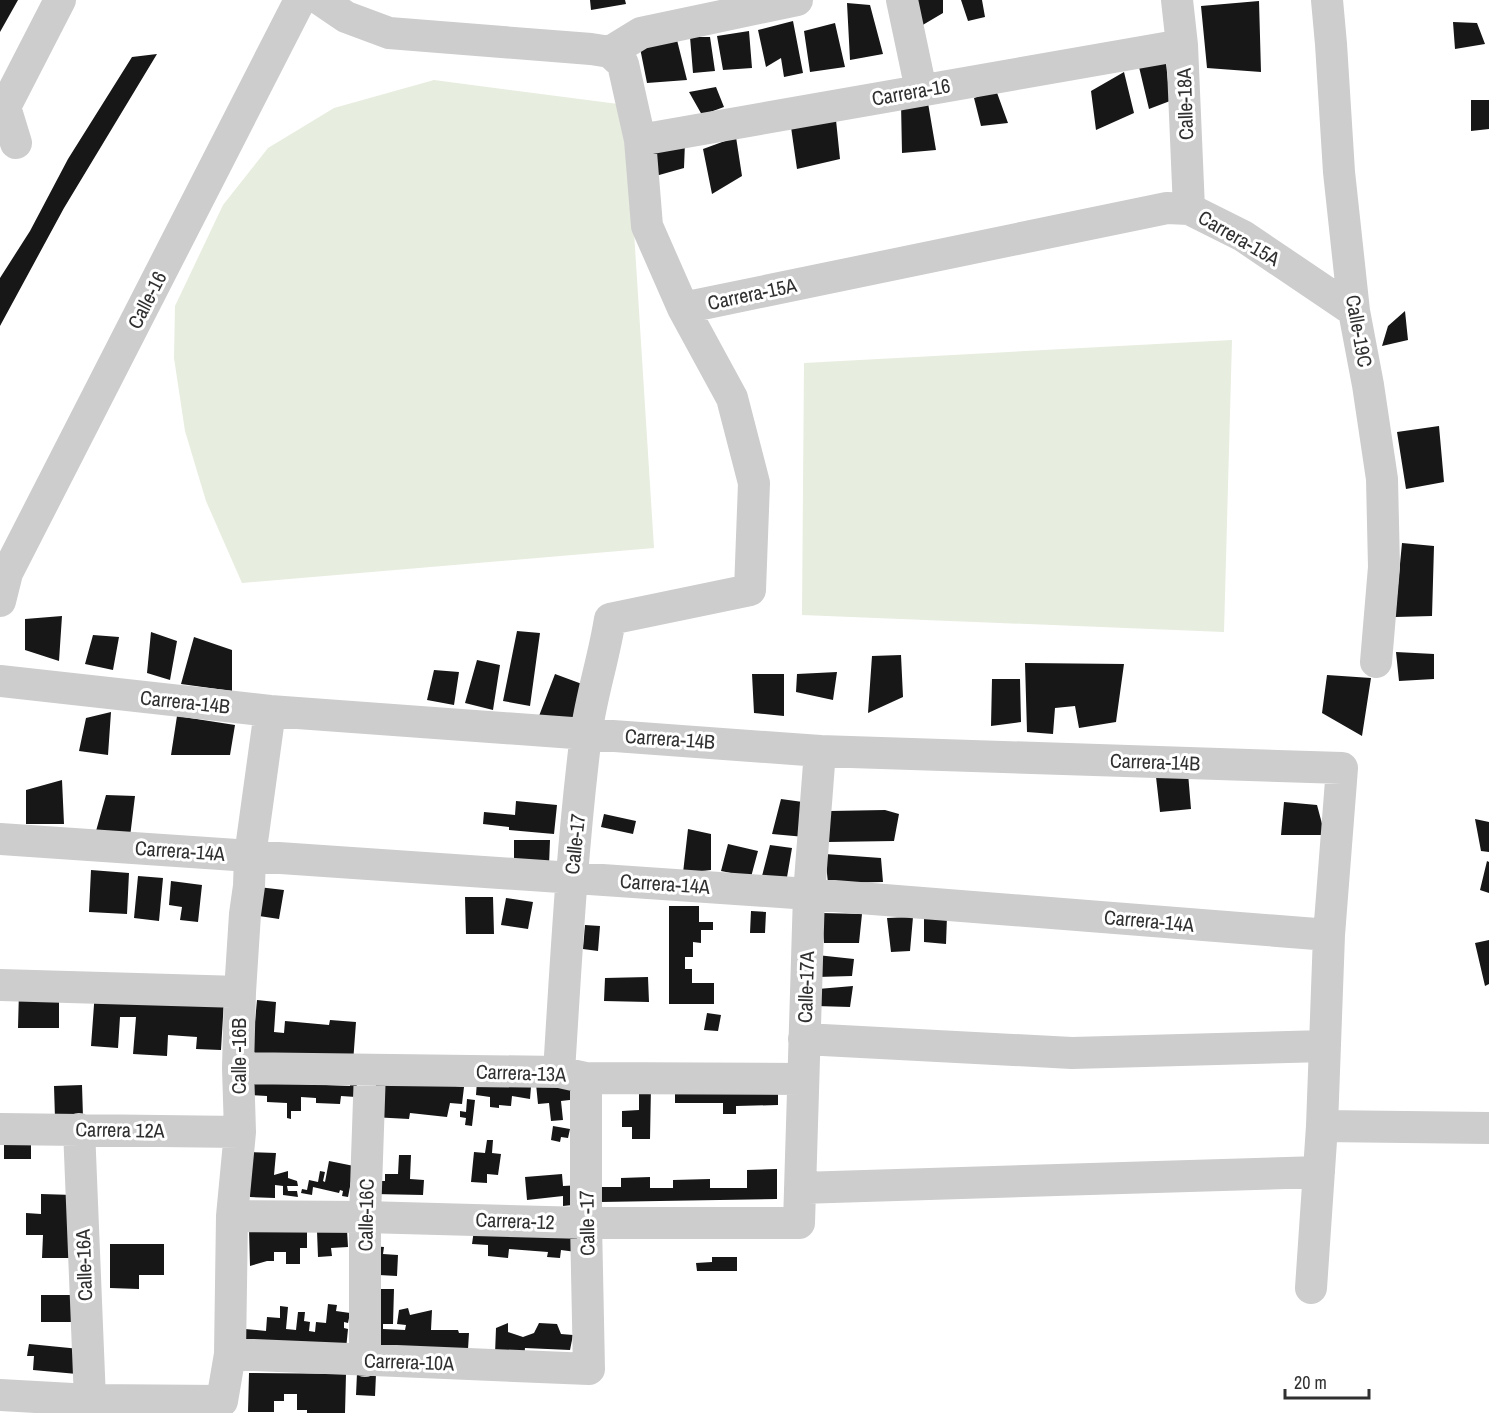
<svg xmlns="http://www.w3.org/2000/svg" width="1489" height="1413" font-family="'Archivo Narrow',sans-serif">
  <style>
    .green { fill: #e7eddf }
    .building { fill: #171717 }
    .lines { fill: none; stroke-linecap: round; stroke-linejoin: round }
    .minor { stroke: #cdcdcd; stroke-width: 32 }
    .labels { text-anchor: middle; stroke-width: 6; stroke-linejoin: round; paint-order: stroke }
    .street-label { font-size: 20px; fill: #303030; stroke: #fff }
  </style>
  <rect width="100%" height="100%" fill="#fff"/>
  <!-- green -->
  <path class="green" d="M 434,80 L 626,105 L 654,548 L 242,583 L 206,501 L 185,431 L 174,358 L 175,306 L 223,205 L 268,148 L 334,108 Z
    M 1232,340 L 1224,632 L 802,615 L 804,363 Z"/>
  <!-- building -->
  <path class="building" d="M 0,0 L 18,0 L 0,32 Z
    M 590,0 L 625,0 L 626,4 L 591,10 Z
    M 917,0 L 943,0 L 943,13 L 921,26 Z
    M 961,0 L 982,0 L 985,17 L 968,21 Z
    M 1259,1 L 1261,72 L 1207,68 L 1201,6 Z
    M 847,3 L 870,5 L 883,54 L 850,60 Z
    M 793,21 L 803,73 L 784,77 L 781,58 L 766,67 L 758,30 Z
    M 1453,22 L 1477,23 L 1485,44 L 1455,49 Z
    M 835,23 L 845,67 L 810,72 L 804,31 Z
    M 749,31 L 752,68 L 723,70 L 717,36 Z
    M 676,36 L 687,80 L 647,83 L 640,48 Z
    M 690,37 L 710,37 L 715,71 L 693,73 Z
    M 157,54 L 64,208 L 0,326 L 0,278 L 30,231 L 68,159 L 132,57 Z
    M 1166,63 L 1170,101 L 1149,109 L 1139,67 Z
    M 1124,72 L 1134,113 L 1096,130 L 1091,91 Z
    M 716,87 L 724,107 L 702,115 L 689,92 Z
    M 996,90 L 1008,123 L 981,126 L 974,98 Z
    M 1471,100 L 1489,100 L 1489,129 L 1471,131 Z
    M 901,103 L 928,103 L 936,150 L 902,153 Z
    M 836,120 L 840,159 L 797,169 L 791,127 Z
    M 736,137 L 742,176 L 712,194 L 703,149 Z
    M 685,142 L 684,168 L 652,177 L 653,146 Z
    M 1405,311 L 1408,340 L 1382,346 L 1388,326 Z
    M 1439,426 L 1444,482 L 1406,489 L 1397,432 Z
    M 1402,543 L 1434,546 L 1432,616 L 1395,617 Z
    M 62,616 L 59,661 L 25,650 L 25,619 Z
    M 517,631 L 540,633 L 530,706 L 503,701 Z
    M 151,632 L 177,641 L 170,680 L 147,673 Z
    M 93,635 L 119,637 L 113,670 L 85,664 Z
    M 194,637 L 232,650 L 232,691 L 181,684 Z
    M 1396,652 L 1434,654 L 1434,679 L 1399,681 Z
    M 901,655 L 903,697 L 868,713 L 872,656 Z
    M 477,660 L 500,665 L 493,710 L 465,703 Z
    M 1025,663 L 1124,664 L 1116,722 L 1079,728 L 1075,706 L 1055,708 L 1053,734 L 1027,732 Z
    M 434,670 L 459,672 L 454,705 L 427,700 Z
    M 837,672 L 833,700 L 796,692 L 797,674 Z
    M 555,674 L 582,684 L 573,719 L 539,716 Z
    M 752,674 L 784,674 L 784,716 L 754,713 Z
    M 1327,675 L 1371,678 L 1362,736 L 1322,713 Z
    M 992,679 L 1020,679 L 1021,722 L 991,726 Z
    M 111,712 L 108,755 L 79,751 L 86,718 Z
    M 177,716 L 235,725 L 230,755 L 171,755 Z
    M 1188,773 L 1191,809 L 1160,812 L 1156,777 Z
    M 62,780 L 64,824 L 26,824 L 26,790 Z
    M 106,795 L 135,796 L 130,837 L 96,831 Z
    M 781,799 L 810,803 L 805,837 L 772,834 Z
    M 516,801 L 557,805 L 554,834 L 509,830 L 509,827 L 483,824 L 484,812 L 515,815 Z
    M 1284,802 L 1317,805 L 1325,835 L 1281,835 Z
    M 885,810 L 899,814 L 894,841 L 827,842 L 830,811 Z
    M 604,814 L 636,821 L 633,834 L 601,827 Z
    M 1475,819 L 1489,822 L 1489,852 L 1481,851 Z
    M 688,829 L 711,834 L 711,870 L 683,873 Z
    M 514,840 L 550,840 L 549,865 L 514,865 Z
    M 728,844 L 758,851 L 751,877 L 721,871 Z
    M 770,845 L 792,848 L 786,883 L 761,880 Z
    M 825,854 L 881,858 L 883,882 L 828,883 Z
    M 1487,861 L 1489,862 L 1489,893 L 1480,890 Z
    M 91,870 L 129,873 L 127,914 L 89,912 Z
    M 138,876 L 163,878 L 159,921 L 134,918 Z
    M 171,881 L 202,885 L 198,922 L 180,920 L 182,907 L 169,905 Z
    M 249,886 L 284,890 L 279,919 L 245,914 Z
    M 465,897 L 493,897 L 494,934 L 466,934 Z
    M 506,898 L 533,902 L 528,929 L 501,925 Z
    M 669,906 L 699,906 L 699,922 L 713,922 L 713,930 L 701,930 L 701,943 L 693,942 L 693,957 L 685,957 L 685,969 L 692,969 L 692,983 L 714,983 L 714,1004 L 669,1004 Z
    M 751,911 L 766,912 L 765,933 L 750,933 Z
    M 821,913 L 862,914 L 859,943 L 824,943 Z
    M 924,914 L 947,916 L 946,944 L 924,942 Z
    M 913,917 L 910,951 L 891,952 L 887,918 Z
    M 585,925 L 600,926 L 598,951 L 583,949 Z
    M 1489,940 L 1489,984 L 1485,986 L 1475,943 Z
    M 817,955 L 854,959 L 852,976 L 817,977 Z
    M 648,977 L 649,1002 L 604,1001 L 605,978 Z
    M 853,986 L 850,1007 L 816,1006 L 818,989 Z
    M 19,991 L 59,992 L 59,1028 L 18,1028 Z
    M 95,991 L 224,1000 L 221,1050 L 196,1049 L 197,1037 L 168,1035 L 167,1056 L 133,1054 L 136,1017 L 120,1017 L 118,1048 L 91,1046 Z
    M 257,1000 L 276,1002 L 274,1032 L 284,1033 L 285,1021 L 329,1025 L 330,1020 L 356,1022 L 353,1063 L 252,1055 Z
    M 707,1013 L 721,1015 L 718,1031 L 704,1030 Z
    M 377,1077 L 464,1087 L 462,1104 L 450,1103 L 447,1117 L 410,1113 L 409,1119 L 372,1117 Z
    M 350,1080 L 357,1081 L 356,1097 L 341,1096 L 340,1104 L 316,1103 L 316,1098 L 301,1097 L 301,1111 L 291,1111 L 291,1119 L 287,1118 L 287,1103 L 267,1102 L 267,1096 L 252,1095 L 252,1082 L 350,1086 Z
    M 477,1081 L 531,1087 L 530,1099 L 512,1096 L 511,1106 L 499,1105 L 499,1108 L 490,1107 L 490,1097 L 476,1095 Z
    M 577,1081 L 578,1099 L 561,1101 L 563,1120 L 551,1121 L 549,1103 L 538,1104 L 536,1084 Z
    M 82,1085 L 83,1117 L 55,1118 L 54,1086 Z
    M 639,1086 L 651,1086 L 650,1139 L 632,1139 L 632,1127 L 622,1127 L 622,1111 L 639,1110 Z
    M 675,1088 L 778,1088 L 778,1105 L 736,1106 L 736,1114 L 723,1114 L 723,1103 L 675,1103 Z
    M 467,1099 L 475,1100 L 472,1126 L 465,1125 L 466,1118 L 460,1117 L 460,1111 L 466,1112 Z
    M 553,1126 L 570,1129 L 568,1138 L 561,1137 L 560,1142 L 551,1140 Z
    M 4,1129 L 31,1129 L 31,1159 L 4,1159 Z
    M 487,1140 L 493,1140 L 492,1153 L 501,1154 L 498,1175 L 487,1174 L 487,1183 L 471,1182 L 474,1152 L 485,1153 Z
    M 249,1152 L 276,1153 L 274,1175 L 288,1171 L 288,1178 L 297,1181 L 298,1186 L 287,1186 L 288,1191 L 297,1191 L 298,1197 L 283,1195 L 283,1186 L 275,1185 L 275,1198 L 250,1197 Z
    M 399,1155 L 411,1155 L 410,1179 L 424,1180 L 423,1195 L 374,1194 L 374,1181 L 385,1181 L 385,1174 L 398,1174 Z
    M 329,1161 L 354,1166 L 348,1197 L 342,1196 L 343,1191 L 340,1190 L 339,1193 L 313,1187 L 312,1195 L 301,1193 L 302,1189 L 307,1190 L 309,1180 L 318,1182 L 320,1171 L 325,1172 L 323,1181 L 325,1182 Z
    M 777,1169 L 777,1199 L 600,1202 L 600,1187 L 621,1187 L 621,1178 L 650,1177 L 650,1188 L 673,1188 L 673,1180 L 710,1179 L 710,1188 L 747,1188 L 747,1170 Z
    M 562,1174 L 563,1186 L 581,1185 L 582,1204 L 563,1206 L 563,1196 L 527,1200 L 525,1177 Z
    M 41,1194 L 73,1195 L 71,1258 L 42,1258 L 43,1235 L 26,1235 L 26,1213 L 41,1214 Z
    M 249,1229 L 307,1229 L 307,1248 L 300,1248 L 300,1264 L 286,1264 L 286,1252 L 274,1252 L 274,1261 L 267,1261 L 250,1266 Z
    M 347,1230 L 348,1247 L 331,1248 L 332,1256 L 318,1257 L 317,1231 Z
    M 474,1230 L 577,1238 L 576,1252 L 561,1250 L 560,1258 L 547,1257 L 548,1252 L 509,1249 L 508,1258 L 488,1256 L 488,1245 L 472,1244 Z
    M 110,1244 L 164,1244 L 164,1275 L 139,1275 L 139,1289 L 110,1288 Z
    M 370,1246 L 384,1247 L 383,1254 L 398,1255 L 397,1276 L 379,1275 Z
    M 712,1257 L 737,1257 L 737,1271 L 697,1271 L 696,1263 L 712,1262 Z
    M 371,1289 L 394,1289 L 393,1324 L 383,1324 L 383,1329 L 405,1330 L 406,1325 L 397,1324 L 399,1310 L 408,1308 L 410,1315 L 432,1310 L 431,1330 L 458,1330 L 459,1333 L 469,1333 L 468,1349 L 370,1349 Z
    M 41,1295 L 78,1295 L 78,1322 L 41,1322 Z
    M 328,1304 L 337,1305 L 336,1311 L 350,1313 L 348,1323 L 344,1322 L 344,1328 L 348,1329 L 346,1349 L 244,1340 L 245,1329 L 266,1331 L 267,1317 L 280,1318 L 280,1306 L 288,1307 L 286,1329 L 296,1330 L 298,1312 L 305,1312 L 304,1321 L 310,1322 L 309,1331 L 315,1332 L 316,1322 L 326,1323 Z
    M 508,1323 L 508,1332 L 523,1337 L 534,1333 L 539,1323 L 557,1324 L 561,1334 L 573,1335 L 570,1350 L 525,1348 L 524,1358 L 495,1354 L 496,1328 Z
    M 29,1344 L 80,1349 L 77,1374 L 33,1370 L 34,1356 L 27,1356 Z
    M 249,1373 L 346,1374 L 345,1413 L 307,1413 L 307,1410 L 297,1410 L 297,1394 L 284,1394 L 284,1401 L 274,1401 L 274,1412 L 248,1412 Z
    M 357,1373 L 376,1374 L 375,1396 L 356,1395 Z"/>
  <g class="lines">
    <!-- minor -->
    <path class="minor" d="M 321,0 L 346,17 L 389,33 L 591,49 L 610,52 L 623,64 L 640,140 L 647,226 L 683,308 L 732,398 L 754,483 L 750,590 L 610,619 C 604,658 591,696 586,735 C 572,847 566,960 559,1072
      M 902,0 L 921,90
      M 1177,0 L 1182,45 L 1189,209
      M 1327,0 L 1331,44 L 1339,172 L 1354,311 L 1368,385 L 1382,479 L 1384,567 L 1376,662
      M 610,52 L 641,33 L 797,0
      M 640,140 L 1182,45
      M 16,143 L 5,107 L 60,0
      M 683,308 L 1167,208 L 1189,209 L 1243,236 L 1354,311
      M 0,601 L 7,573 L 300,0
      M 0,681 L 270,711 L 820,751 L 1342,768 L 1329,935 L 1322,1126 L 1311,1288
      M 0,839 L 809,894 L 1329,935
      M 0,985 L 240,992
      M 804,1039 L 1072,1053 L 1325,1046
      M 238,1068 L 559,1072 L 586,1078 L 803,1079
      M 1322,1126 L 1489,1128
      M 0,1129 L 240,1132
      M 79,1129 L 90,1400
      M 800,1188 L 1319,1172
      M 232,1216 L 365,1217 L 586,1223 L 799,1223 L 809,894 L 820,751
      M 230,1354 L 589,1369 L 586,1223 L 586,1078
      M 365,1361 L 365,1217 L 370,1070
      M 0,1395 L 90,1400 L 222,1401 L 230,1354 L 232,1216 L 240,1132 L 238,1068 L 240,992 L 245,914 L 249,886 L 250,856 L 270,711"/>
  </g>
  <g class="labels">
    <!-- street labels -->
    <g class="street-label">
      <text transform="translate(911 92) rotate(-10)" y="7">Carrera-16</text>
      <text transform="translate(1185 104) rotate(-92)" y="7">Calle-18A</text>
      <text transform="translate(1239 238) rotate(30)" y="7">Carrera-15A</text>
      <text transform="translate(752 294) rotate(-12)" y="7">Carrera-15A</text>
      <text transform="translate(147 300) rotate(-63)" y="7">Calle-16</text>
      <text transform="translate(1359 331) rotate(80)" y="7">Calle-19C</text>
      <text transform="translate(185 702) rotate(6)" y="7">Carrera-14B</text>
      <text transform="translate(670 739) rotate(4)" y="7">Carrera-14B</text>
      <text transform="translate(1155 762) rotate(2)" y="7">Carrera-14B</text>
      <text transform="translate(575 844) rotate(-84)" y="7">Calle-17</text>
      <text transform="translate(180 851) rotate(4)" y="7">Carrera-14A</text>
      <text transform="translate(665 884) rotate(4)" y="7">Carrera-14A</text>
      <text transform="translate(1149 921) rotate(5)" y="7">Carrera-14A</text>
      <text transform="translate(806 987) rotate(-88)" y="7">Calle-17A</text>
      <text transform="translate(239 1056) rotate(-90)" y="7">Calle -16B</text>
      <text transform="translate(521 1073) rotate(2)" y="7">Carrera-13A</text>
      <text transform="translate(120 1130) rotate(1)" y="7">Carrera 12A</text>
      <text transform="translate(366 1215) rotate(-89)" y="7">Calle-16C</text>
      <text transform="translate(515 1221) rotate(2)" y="7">Carrera-12</text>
      <text transform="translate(587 1223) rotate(-91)" y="7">Calle -17</text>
      <text transform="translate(84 1265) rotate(-92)" y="7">Calle-16A</text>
      <text transform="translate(409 1362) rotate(2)" y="7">Carrera-10A</text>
    </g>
  </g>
  <!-- scale -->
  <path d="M1285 1389v9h84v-9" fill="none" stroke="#303030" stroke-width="3"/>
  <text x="1294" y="1389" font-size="18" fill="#303030" stroke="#ffffff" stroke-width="4.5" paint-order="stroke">20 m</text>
</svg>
